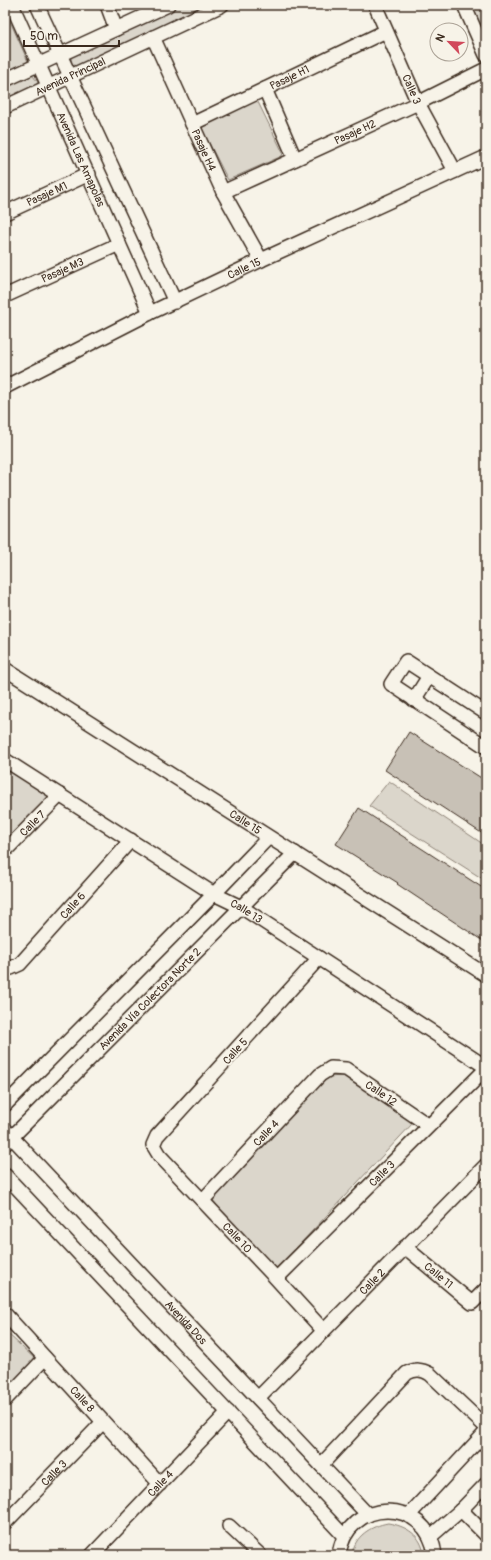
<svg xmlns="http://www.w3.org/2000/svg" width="491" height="1560" font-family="Pangolin,sans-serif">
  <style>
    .green { fill: #dbd6cb; stroke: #8b8074 }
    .building { fill: #c8c1b6; stroke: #3b2a1e }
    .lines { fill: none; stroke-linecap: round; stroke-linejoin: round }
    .minor-casing { stroke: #3b2a1e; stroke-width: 16 }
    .minor { stroke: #f7f3e8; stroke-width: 13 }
    .labels { text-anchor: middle; stroke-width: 4; stroke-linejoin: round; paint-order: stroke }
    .street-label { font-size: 11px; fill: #3b2a1e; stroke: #f7f3e8 }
  </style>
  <rect width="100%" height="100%" fill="#f7f3e8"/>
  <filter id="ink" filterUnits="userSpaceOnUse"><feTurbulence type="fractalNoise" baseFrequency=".025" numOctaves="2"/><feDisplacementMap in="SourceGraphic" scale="8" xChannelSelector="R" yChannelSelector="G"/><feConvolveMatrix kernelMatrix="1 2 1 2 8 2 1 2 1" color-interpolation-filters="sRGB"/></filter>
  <g filter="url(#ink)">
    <!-- green -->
    <path class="green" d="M 180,5 L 212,5 L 79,67 L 72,64 L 71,58 L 74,54 Z
      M 468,5 L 486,5 L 486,46 Z
      M 5,10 L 30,66 L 5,78 Z
      M 32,75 L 38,82 L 36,86 L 5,100 L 5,86 Z
      M 256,98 L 283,153 L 282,156 L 228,180 L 200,125 Z
      M 5,768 L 50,796 L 48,802 L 5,845 Z
      M 389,781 L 486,846 L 486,881 L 369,806 Z
      M 343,1076 L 413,1123 L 272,1274 L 212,1199 L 328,1077 Z
      M 5,1331 L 36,1360 L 5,1392 Z
      M 388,1523 C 406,1526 422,1535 424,1555 L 352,1555 C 354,1536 371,1526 388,1523 Z"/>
    <!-- building -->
    <path class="building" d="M 409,732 L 486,781 L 486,836 L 385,770 Z
      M 359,808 L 486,890 L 486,943 L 397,884 L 398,883 L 336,844 Z"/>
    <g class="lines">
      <defs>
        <g id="minor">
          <path id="s1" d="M 12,5 L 150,313"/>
          <path d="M 37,5 L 175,302"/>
          <path d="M 107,5 L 116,29"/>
          <path id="s2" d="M 375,5 L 418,103 L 455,171"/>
          <path d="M 464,5 L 486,55"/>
          <path id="s3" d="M 153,37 L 223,192 L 261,260"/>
          <path d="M 5,80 L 168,5"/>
          <path d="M 265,89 L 295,159"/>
          <path id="s4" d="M 5,107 L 222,5"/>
          <path id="s5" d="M 192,124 L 386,31"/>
          <path id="s6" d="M 223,192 L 418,103 L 486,69"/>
          <path id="s7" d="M 5,213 L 89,174"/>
          <path id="s8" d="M 5,296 L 119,244"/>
          <path id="s9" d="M 5,387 L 150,313 L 261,260 L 486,157"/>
          <path id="s10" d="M 5,669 L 486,975"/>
          <path d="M 414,700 L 429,676"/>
          <path d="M 486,713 L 406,661 L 391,684 L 486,747"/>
          <path id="s11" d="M 5,760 L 214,894 L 241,907 L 486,1067"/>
          <path id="s12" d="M 5,851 L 60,795"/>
          <path id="s13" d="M 319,958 L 157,1136 L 153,1145 L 159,1155 L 272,1274 L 323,1330"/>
          <path id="s14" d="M 5,966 L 11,968 L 20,964 L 131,840"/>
          <path d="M 5,1105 L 214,894 L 268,838"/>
          <path id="s15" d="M 5,1130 L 368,1515"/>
          <path id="s16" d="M 5,1144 L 295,853"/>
          <path d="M 5,1175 L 344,1536"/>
          <path id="s17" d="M 203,1200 L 320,1075 L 331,1068 L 346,1069 L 428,1125"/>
          <path id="s18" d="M 405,1247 L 472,1303 L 486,1289"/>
          <path id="s19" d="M 277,1278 L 486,1069"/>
          <path id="s20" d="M 5,1314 L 160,1484"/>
          <path id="s21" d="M 258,1398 L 486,1165"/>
          <path d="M 5,1400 L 45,1358"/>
          <path d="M 321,1465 L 407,1373 C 416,1369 421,1369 430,1374 L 486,1427"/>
          <path d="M 461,1510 L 486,1535"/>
          <path d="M 408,1516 L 486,1432"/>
          <path id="s22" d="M 5,1523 L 103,1422"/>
          <path d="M 229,1526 L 260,1555"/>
          <path d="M 430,1537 L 461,1510 L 486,1484"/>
          <path id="s23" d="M 92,1555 L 228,1412"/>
          <path d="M 339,1555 C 346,1497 428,1496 435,1555"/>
        </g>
      </defs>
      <!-- minor casing -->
      <use href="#minor" class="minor-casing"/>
      <!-- minor -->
      <use href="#minor" class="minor"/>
    </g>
  </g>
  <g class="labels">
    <!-- street labels -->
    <g class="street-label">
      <text dy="4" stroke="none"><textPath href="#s4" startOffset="72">Avenida Principal</textPath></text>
      <text dy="4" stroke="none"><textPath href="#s5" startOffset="108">Pasaje H1</textPath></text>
      <text dy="4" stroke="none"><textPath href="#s2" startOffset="92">Calle 3</textPath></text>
      <text dy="4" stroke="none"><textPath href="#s6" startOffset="145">Pasaje H2</textPath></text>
      <text dy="4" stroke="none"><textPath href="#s3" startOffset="124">Pasaje H4</textPath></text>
      <text dy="4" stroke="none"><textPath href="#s1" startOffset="169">Avenida Las Amapolas</textPath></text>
      <text dy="4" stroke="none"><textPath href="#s7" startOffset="46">Pasaje M1</textPath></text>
      <text dy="4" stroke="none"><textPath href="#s9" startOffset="267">Calle 15</textPath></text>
      <text dy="4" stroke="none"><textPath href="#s8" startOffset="63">Pasaje M3</textPath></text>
      <text dy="4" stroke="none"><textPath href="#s12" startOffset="39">Calle 7</textPath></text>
      <text dy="4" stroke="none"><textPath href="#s10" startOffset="285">Calle 15</textPath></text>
      <text dy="4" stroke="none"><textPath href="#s14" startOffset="95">Calle 6</textPath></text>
      <text dy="4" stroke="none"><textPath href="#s11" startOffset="285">Calle 13</textPath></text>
      <text dy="4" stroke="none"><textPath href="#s16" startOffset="205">Avenida Vía Colectora Norte 2</textPath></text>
      <text transform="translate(235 1051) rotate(-48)" y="4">Calle 5</text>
      <text dy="4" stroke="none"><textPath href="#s17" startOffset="242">Calle 12</textPath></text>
      <text dy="4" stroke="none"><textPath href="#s17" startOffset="92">Calle 4</textPath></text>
      <text dy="4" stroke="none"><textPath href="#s19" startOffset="148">Calle 3</textPath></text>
      <text dy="4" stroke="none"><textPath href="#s13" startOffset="376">Calle 10</textPath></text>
      <text dy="4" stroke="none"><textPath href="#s18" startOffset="44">Calle 11</textPath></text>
      <text dy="4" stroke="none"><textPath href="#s21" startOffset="163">Calle 2</textPath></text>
      <text dy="4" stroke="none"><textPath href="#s15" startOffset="264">Avenida Dos</textPath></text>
      <text dy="4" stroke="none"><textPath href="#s20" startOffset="115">Calle 8</textPath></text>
      <text dy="4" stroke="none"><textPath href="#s22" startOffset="70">Calle 3</textPath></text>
      <text dy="4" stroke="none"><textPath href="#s23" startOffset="99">Calle 4</textPath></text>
    </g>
  </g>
  <!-- margin -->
  <rect width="491" height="1560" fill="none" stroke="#f7f3e8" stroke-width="20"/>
  <rect x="10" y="10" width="471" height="1540" fill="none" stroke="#3b2a1e" stroke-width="1.5" filter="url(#ink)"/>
  <!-- north arrow -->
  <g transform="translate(449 42) rotate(295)"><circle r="19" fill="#f7f3e8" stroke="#aca397"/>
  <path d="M0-3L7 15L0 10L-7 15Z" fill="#d1495b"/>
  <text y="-6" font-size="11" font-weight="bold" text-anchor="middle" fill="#3b2a1e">N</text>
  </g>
  <!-- scale -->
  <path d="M24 40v6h95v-6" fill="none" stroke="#3b2a1e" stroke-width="2"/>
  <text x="30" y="40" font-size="12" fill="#3b2a1e" stroke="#f7f3e8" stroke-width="3" paint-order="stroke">50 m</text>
</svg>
